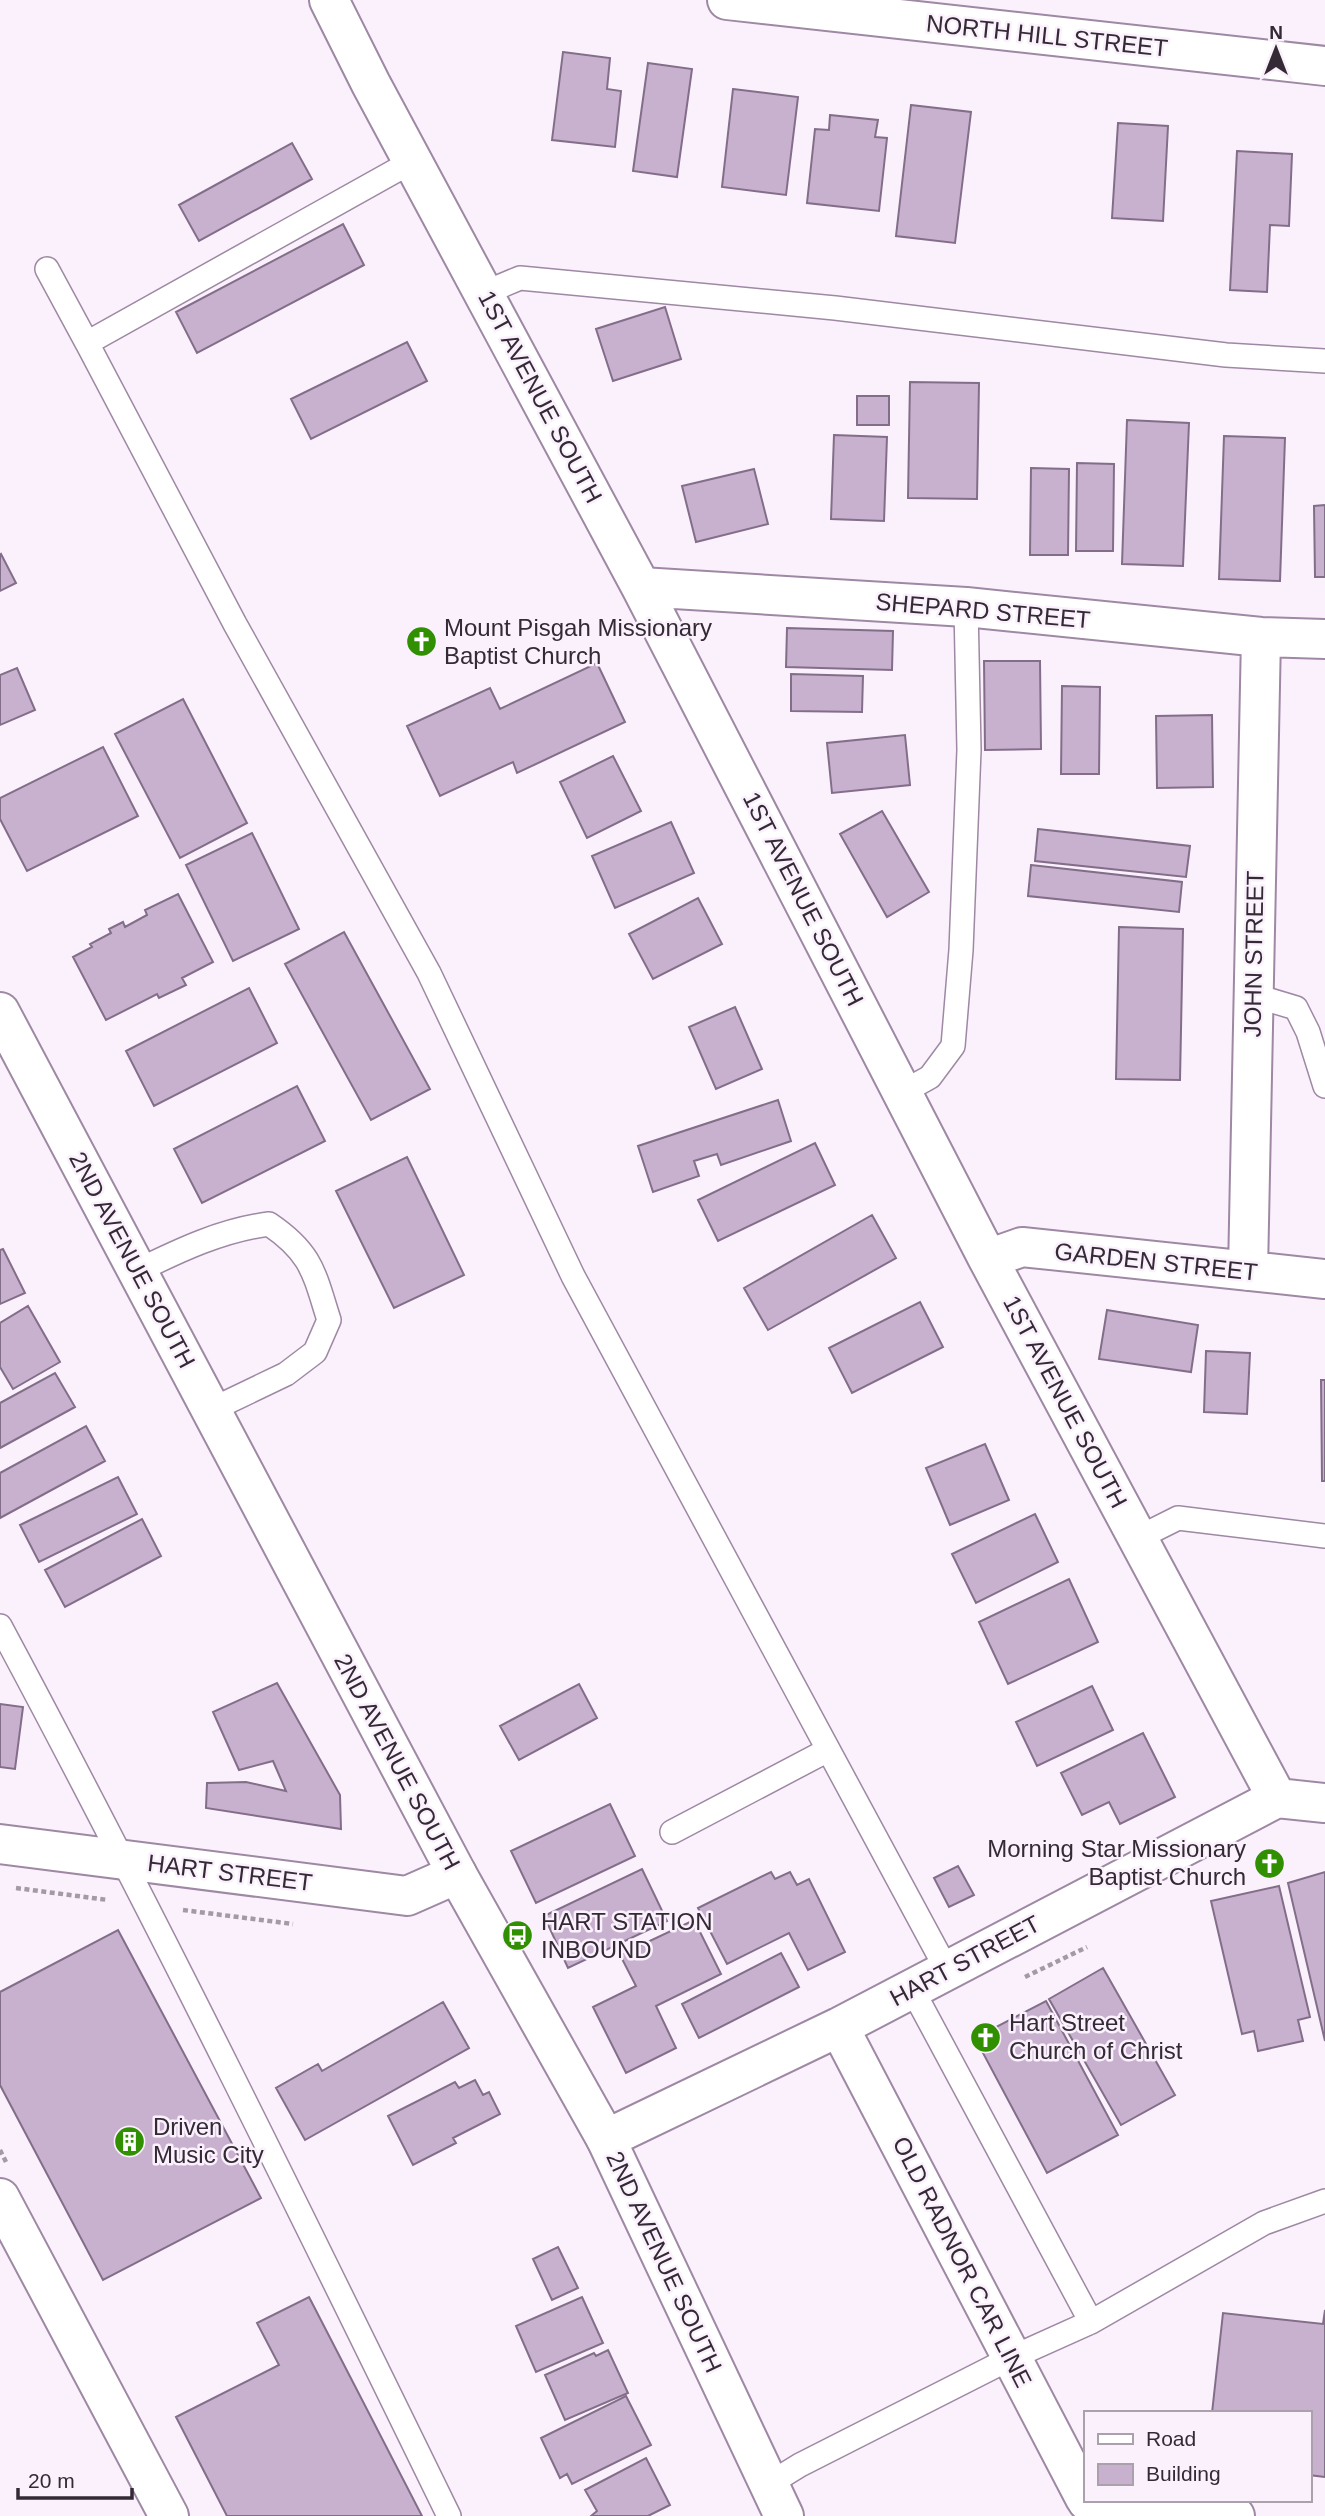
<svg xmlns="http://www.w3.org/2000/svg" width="1325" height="2516" font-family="Helvetica,sans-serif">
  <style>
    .building { fill: #c8b1ce; stroke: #836e89; stroke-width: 2 }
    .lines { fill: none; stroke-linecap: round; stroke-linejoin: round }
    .lane-casing { stroke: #9e88a3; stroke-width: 26 }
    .street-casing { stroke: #9e88a3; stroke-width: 42 }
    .primary-casing { stroke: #9e88a3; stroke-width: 42 }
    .path { stroke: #a39aa6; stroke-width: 4.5; stroke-dasharray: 5 3.5; stroke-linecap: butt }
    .lane { stroke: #fff; stroke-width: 23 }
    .street { stroke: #fff; stroke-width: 38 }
    .primary { stroke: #fff; stroke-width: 38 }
    .labels { text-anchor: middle; stroke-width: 5; stroke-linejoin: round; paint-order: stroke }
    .street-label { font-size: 24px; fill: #332a36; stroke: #fbf1fd }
    .poi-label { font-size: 24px; fill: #332a36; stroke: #fbf1fd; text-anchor: start }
  </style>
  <rect width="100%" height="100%" fill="#fbf1fd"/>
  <!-- building -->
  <path class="building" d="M 563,52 L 610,58 L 607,89 L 621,91 L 615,147 L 552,140 Z
    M 648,63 L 692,69 L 677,177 L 633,171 Z
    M 733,89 L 798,97 L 786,195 L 722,187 Z
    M 911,105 L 971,112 L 955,243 L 896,236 Z
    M 830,115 L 878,120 L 875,137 L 887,138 L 879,211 L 807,203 L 815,129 L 829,130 Z
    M 1118,123 L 1168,126 L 1163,221 L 1112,218 Z
    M 292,143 L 312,179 L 199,241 L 179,205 Z
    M 1237,151 L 1292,154 L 1289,226 L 1270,225 L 1267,292 L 1230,290 Z
    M 343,224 L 364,265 L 197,353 L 176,312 Z
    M 665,307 L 681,359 L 613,381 L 596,329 Z
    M 407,342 L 427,381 L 311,439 L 291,399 Z
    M 910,382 L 979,383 L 977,499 L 908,498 Z
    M 857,396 L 889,396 L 889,425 L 857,425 Z
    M 1127,420 L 1189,423 L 1183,566 L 1122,564 Z
    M 834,435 L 887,437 L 884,521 L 831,519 Z
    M 1224,436 L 1285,438 L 1280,581 L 1219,579 Z
    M 1077,463 L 1114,464 L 1113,551 L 1076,551 Z
    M 1031,468 L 1069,469 L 1068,555 L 1030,555 Z
    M 754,469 L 768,524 L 696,542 L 682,486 Z
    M 1325,505 L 1325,577 L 1315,577 L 1314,506 Z
    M 1,554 L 16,583 L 0,591 L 0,555 Z
    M 787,628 L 893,631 L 892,670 L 786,667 Z
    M 984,661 L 1040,661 L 1041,749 L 985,750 Z
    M 597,663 L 625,722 L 517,773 L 513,762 L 440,796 L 407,726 L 490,688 L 500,709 Z
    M 17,668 L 35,710 L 0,725 L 0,675 Z
    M 791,674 L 863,676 L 862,712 L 791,711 Z
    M 1062,686 L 1100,687 L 1099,774 L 1061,774 Z
    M 183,699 L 247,823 L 180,858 L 115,734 Z
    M 1212,715 L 1213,787 L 1157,788 L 1156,716 Z
    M 905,735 L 910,785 L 832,793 L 827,743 Z
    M 103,747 L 138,816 L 27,871 L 0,819 L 0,798 Z
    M 613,756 L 641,811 L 587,838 L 560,782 Z
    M 882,811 L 929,892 L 887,917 L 840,834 Z
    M 671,822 L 694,873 L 615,908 L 592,856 Z
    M 1038,829 L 1190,846 L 1186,877 L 1035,861 Z
    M 252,833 L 299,929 L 233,961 L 186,865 Z
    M 1031,865 L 1182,882 L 1179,912 L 1028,896 Z
    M 178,894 L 213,962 L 182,978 L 186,985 L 159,998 L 157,994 L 106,1020 L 73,957 L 92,947 L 90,944 L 111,933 L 109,929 L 123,922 L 125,927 L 147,915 L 145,910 Z
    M 698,898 L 722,944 L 653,979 L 629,934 Z
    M 1119,927 L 1183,929 L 1180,1080 L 1116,1079 Z
    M 344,932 L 430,1089 L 371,1120 L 285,964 Z
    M 249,988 L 277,1043 L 154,1106 L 126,1051 Z
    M 735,1007 L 762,1069 L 716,1089 L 689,1027 Z
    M 297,1086 L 325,1141 L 202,1203 L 174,1149 Z
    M 778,1100 L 791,1141 L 721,1165 L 717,1154 L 694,1161 L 699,1176 L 653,1192 L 638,1146 Z
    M 815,1143 L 835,1185 L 718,1241 L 698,1200 Z
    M 407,1157 L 464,1275 L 394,1308 L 336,1191 Z
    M 872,1215 L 896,1258 L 768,1330 L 744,1288 Z
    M 3,1249 L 25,1293 L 0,1304 L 0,1250 Z
    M 920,1302 L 943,1347 L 852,1393 L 829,1348 Z
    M 28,1306 L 60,1362 L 13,1389 L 0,1367 L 0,1323 Z
    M 1107,1310 L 1198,1325 L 1191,1372 L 1099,1359 Z
    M 1206,1351 L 1250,1353 L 1247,1414 L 1204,1412 Z
    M 55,1373 L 75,1407 L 0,1448 L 0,1403 Z
    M 1321,1380 L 1325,1380 L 1325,1481 L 1322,1481 Z
    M 86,1426 L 105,1461 L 0,1518 L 0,1473 Z
    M 985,1444 L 1009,1500 L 950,1525 L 926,1468 Z
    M 118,1477 L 137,1514 L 39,1562 L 20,1525 Z
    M 1035,1514 L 1058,1562 L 976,1603 L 952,1554 Z
    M 142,1519 L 161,1556 L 65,1607 L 45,1570 Z
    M 1069,1579 L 1098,1642 L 1008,1684 L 979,1622 Z
    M 277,1683 L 340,1795 L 341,1829 L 206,1808 L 207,1783 L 246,1782 L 286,1791 L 273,1761 L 239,1770 L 213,1712 Z
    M 579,1684 L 597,1718 L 519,1760 L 500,1726 Z
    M 1092,1686 L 1113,1730 L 1037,1766 L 1016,1722 Z
    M 0,1704 L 23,1707 L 15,1769 L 0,1767 Z
    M 1143,1733 L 1175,1797 L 1120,1824 L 1109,1802 L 1082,1815 L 1061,1773 Z
    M 610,1804 L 635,1856 L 536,1903 L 511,1851 Z
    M 958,1866 L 974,1895 L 949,1907 L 934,1878 Z
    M 642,1869 L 667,1921 L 568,1968 L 544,1916 Z
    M 771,1872 L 775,1879 L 790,1872 L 797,1885 L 809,1879 L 845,1952 L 808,1970 L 789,1933 L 727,1964 L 698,1908 Z
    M 1325,1872 L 1325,2041 L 1288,1883 Z
    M 1279,1886 L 1310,2017 L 1298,2020 L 1303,2041 L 1258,2051 L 1254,2031 L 1242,2034 L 1211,1901 Z
    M 694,1920 L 721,1974 L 656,2006 L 676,2048 L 626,2073 L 593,2007 L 636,1986 L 620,1955 Z
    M 118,1930 L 261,2198 L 103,2280 L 0,2085 L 0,1992 Z
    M 781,1953 L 799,1987 L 699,2038 L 682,2004 Z
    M 1103,1968 L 1175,2095 L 1121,2125 L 1049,1999 Z
    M 1046,2001 L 1118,2135 L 1047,2173 L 975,2038 Z
    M 443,2002 L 469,2048 L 305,2140 L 276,2088 L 318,2064 L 322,2071 Z
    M 475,2080 L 483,2095 L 489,2092 L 500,2114 L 453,2138 L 456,2143 L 413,2165 L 388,2116 L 455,2082 L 459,2088 Z
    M 558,2247 L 578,2288 L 552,2300 L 533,2259 Z
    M 309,2297 L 422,2516 L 227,2516 L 176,2417 L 279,2365 L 257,2323 Z
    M 582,2297 L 603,2343 L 536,2372 L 516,2326 Z
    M 1325,2310 L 1325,2477 L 1309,2475 L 1309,2413 L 1212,2413 L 1223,2313 L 1323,2324 Z
    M 608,2350 L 628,2393 L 565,2420 L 545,2375 L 594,2353 L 596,2356 Z
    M 626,2396 L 651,2445 L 572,2484 L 567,2474 L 560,2478 L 541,2438 Z
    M 646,2458 L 670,2505 L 648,2516 L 591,2516 L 597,2511 L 585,2490 Z"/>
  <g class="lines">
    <defs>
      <path id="lane" d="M 413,161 L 87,343 L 235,624 L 429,973 L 573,1276 L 947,1970
        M 47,269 L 87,343
        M 484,293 L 520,278 L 835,308 L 1226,355 L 1325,361
        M 1253,995 L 1296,1008 L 1308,1032 L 1325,1086
        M 903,1092 L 930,1077 L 953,1046 L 961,950 L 969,750 L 966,607
        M 137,1271 C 180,1250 222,1230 269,1224 C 312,1253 314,1273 329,1320 L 315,1352 L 286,1374 L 211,1410
        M 1138,1538 L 1178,1518 L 1325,1536
        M 0,1626 C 157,1919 303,2217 449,2516
        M 672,1832 L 828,1750
        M 912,1989 L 1091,2322
        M 769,2484 L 800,2465 L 1011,2358 L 1091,2322 L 1264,2223 L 1325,2201"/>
      <path id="street" d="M 329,0 L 371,84 L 641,587 L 988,1259 L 1277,1798
        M 727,0 L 1325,66
        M 641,587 L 966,607 L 1261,637 L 1325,639
        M 988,1259 L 1022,1247 L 1325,1279
        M 1248,1271 L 1261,637
        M 0,1844 L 407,1896 L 457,1874
        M 839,2027 L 1085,2498
        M 606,2139 L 839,2027 L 1277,1798 L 1325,1803
        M 0,2198 L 169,2516
        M 1087,2501 L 1235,2516"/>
      <path id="primary" d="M 0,1012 L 457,1874 L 606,2139 L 784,2516"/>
    </defs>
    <!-- lane casing -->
    <use href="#lane" class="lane-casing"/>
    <!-- street casing -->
    <use href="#street" class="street-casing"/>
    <!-- primary casing -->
    <use href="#primary" class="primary-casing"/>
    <!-- path -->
    <path class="path" d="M 16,1888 L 108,1900
      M 183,1910 L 293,1924
      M 1025,1977 L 1087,1947
      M 0,2150 L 6,2162"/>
    <!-- lane -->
    <use href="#lane" class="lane"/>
    <!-- street -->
    <use href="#street" class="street"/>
    <!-- primary -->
    <use href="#primary" class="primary"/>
  </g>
  <!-- icons -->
  <defs>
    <symbol id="church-disc" viewBox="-11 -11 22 22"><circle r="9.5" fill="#318f02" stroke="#fbf1fd"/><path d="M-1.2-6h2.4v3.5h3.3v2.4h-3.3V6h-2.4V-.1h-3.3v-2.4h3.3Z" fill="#fff"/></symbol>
    <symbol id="bus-disc" viewBox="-11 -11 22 22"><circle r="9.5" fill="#318f02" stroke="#fbf1fd"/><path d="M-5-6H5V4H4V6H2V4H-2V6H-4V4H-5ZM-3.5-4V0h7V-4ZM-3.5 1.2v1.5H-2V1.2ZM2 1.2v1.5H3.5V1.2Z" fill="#fff"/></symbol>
    <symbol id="building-disc" viewBox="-11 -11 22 22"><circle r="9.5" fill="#318f02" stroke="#fbf1fd"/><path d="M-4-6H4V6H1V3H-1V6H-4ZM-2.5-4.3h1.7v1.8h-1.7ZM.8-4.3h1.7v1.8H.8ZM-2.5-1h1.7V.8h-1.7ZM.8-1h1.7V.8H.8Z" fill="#fff"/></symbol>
  </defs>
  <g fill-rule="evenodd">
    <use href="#church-disc" x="404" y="624" width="35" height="35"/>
    <use href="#church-disc" x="1252" y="1846" width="35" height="35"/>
    <use href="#bus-disc" x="500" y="1918" width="35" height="35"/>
    <use href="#church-disc" x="968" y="2020" width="35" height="35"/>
    <use href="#building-disc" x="112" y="2124" width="35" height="35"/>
  </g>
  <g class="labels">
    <!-- street labels -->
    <g class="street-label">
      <text transform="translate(1047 36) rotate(6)" y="8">NORTH HILL STREET</text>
      <text transform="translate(540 397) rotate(62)" y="8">1ST AVENUE SOUTH</text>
      <text transform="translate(983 611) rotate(5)" y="8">SHEPARD STREET</text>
      <text transform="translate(803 899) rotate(63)" y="8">1ST AVENUE SOUTH</text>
      <text transform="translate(1254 954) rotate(-89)" y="8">JOHN STREET</text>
      <text transform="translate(132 1260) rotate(62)" y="8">2ND AVENUE SOUTH</text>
      <text transform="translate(1156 1262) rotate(6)" y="8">GARDEN STREET</text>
      <text transform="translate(1065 1402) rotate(62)" y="8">1ST AVENUE SOUTH</text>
      <text transform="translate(397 1762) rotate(62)" y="8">2ND AVENUE SOUTH</text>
      <text transform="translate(230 1873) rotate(7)" y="8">HART STREET</text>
      <text transform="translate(965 1961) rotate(-28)" y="8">HART STREET</text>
      <text transform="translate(664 2262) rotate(65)" y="8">2ND AVENUE SOUTH</text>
      <text transform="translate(962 2262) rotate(63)" y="8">OLD RADNOR CAR LINE</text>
    </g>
    <!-- poi labels -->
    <g class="poi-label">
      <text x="444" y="636">Mount Pisgah Missionary<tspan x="444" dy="28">Baptist Church</tspan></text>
      <text x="1246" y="1857" text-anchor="end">Morning Star Missionary<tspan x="1246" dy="28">Baptist Church</tspan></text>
      <text x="541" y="1930">HART STATION<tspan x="541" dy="28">INBOUND</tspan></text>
      <text x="1009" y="2031">Hart Street<tspan x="1009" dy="28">Church of Christ</tspan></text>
      <text x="153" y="2135">Driven<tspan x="153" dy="28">Music City</tspan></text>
    </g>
  </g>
  <!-- legend -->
  <rect x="1084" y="2411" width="228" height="91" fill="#fbf1fd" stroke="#aba1ad" stroke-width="2"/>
  <rect x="1098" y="2434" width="35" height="10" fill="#ffffff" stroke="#aba1ad" stroke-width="2"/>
  <text x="1146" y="2446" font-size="21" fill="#332a36">Road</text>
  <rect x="1098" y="2464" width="35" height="21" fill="#c8b1ce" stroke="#aba1ad" stroke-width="2"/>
  <text x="1146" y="2481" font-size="21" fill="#332a36">Building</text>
  <!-- north arrow -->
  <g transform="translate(1276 49)" stroke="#fbf1fd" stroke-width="5" paint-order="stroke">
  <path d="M0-5L12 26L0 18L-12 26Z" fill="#332a36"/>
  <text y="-10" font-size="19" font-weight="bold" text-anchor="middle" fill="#332a36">N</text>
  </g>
  <!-- scale -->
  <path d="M18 2488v10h114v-10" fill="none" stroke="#332a36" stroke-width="3.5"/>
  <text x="28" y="2488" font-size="21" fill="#332a36" stroke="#fbf1fd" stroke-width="5" paint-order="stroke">20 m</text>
</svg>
